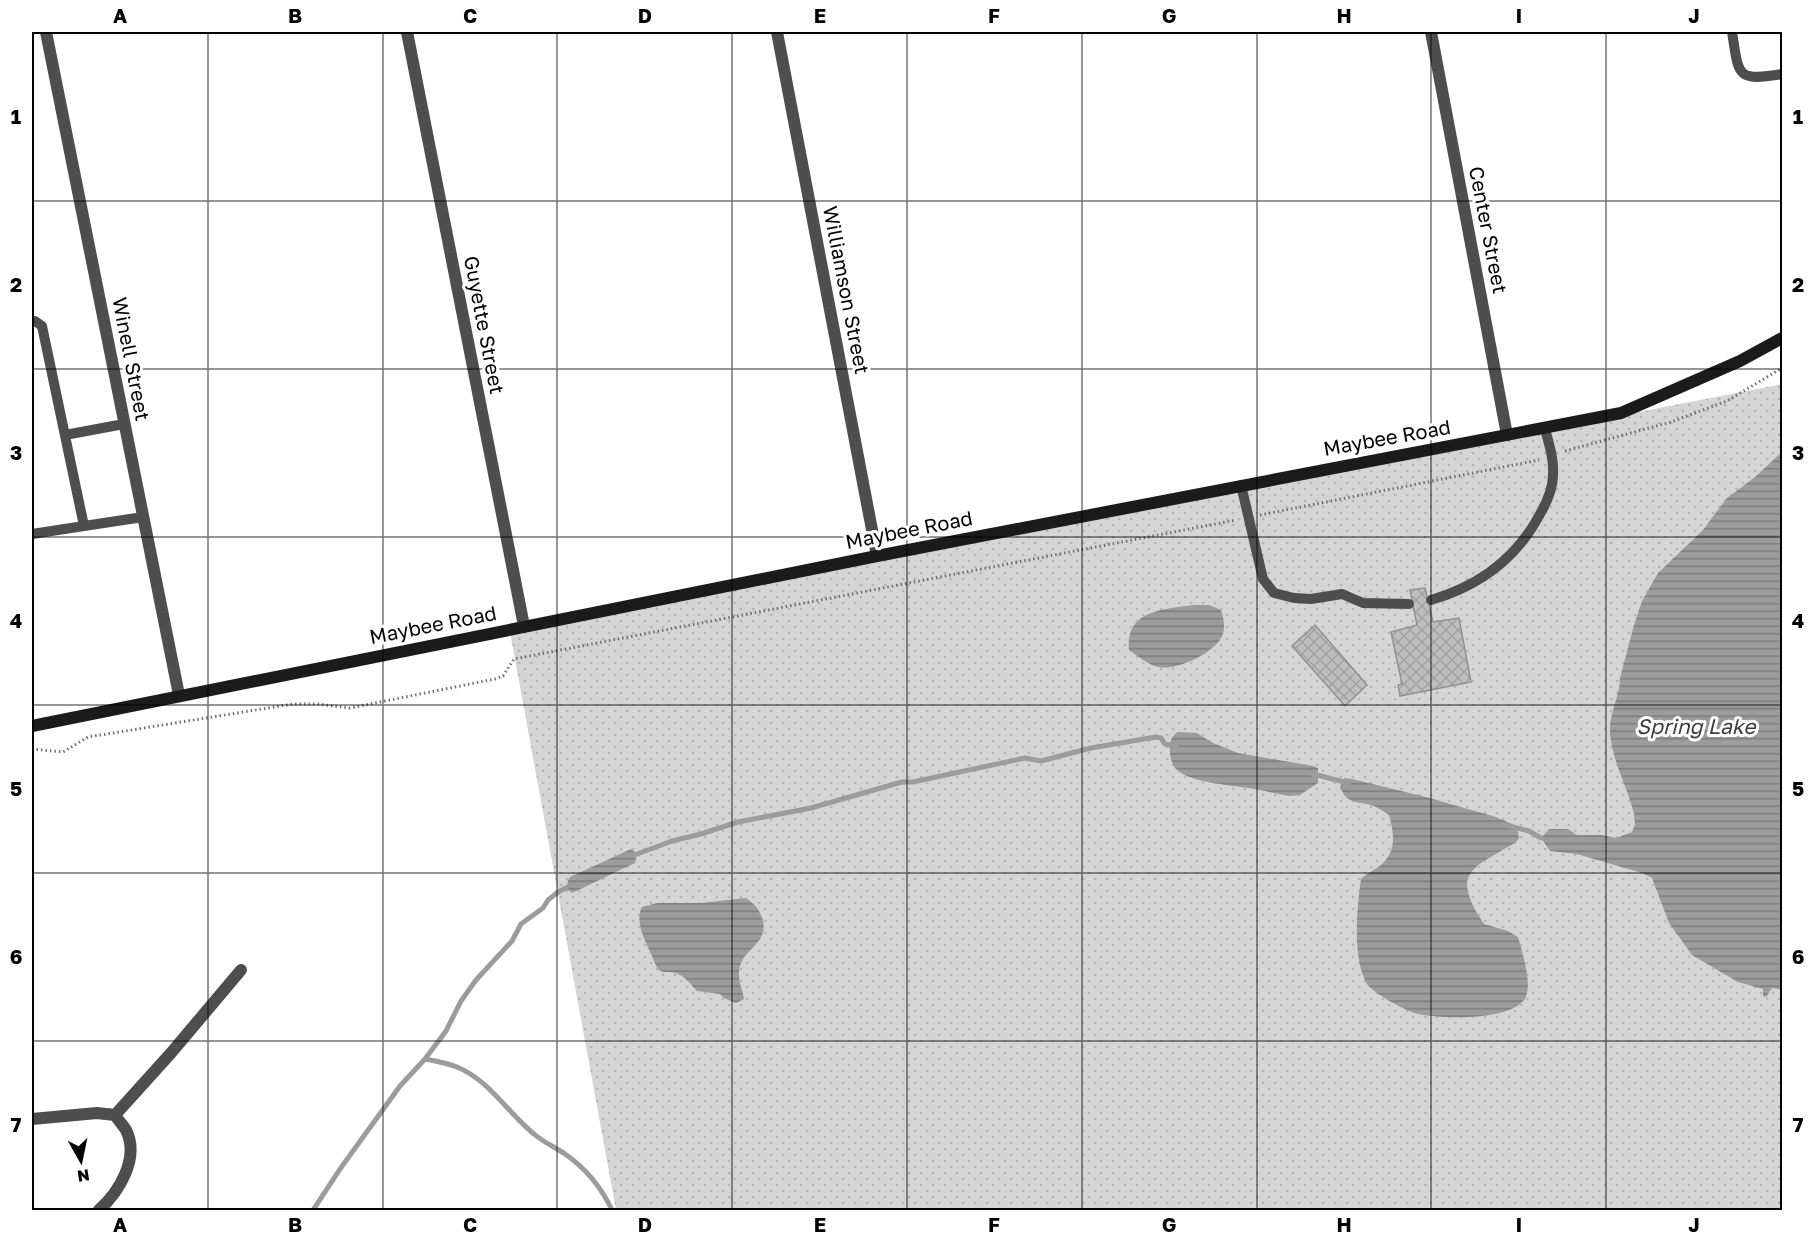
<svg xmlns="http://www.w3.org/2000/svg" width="1814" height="1242" font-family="'Golos Text',sans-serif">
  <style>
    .green { fill: url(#green-dots) }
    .water { fill: url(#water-rules) }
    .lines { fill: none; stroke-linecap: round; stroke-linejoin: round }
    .stream { stroke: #9c9c9c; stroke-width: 5 }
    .building { fill: url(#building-cross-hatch); stroke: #929292; stroke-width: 1.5 }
    .path { stroke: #707070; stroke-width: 3; stroke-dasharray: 1.5 3; stroke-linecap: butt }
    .lane { stroke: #4e4e4e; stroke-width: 10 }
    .street { stroke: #4e4e4e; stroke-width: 12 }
    .secondary { stroke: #1b1b1b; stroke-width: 12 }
    .grid { fill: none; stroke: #000; stroke-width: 1.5; stroke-opacity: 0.55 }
    .labels { text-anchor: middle; stroke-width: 6; stroke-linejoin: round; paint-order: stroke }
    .street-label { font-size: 20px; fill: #000; stroke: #fff }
    .water-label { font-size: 21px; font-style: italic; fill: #3d3d3d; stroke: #fff }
    .neatline { fill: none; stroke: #000; stroke-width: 2 }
    .grid-label { font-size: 20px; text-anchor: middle; font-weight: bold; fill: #000 }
  </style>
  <defs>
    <pattern id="green-dots" width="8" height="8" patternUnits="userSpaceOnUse" patternTransform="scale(1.5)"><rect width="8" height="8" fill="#d5d5d5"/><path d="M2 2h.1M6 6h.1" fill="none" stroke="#b5b5b5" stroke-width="1.8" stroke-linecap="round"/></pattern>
    <pattern id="water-rules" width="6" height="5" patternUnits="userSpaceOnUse" patternTransform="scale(1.5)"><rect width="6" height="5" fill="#9c9c9c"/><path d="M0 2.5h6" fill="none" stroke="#7d7d7d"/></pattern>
    <pattern id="building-cross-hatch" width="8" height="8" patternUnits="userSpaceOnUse" patternTransform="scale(1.5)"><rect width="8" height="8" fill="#bebebe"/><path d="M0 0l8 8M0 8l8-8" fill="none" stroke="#a2a2a2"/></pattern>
  </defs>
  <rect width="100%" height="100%" fill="#fff"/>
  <!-- green -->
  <path class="green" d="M 1782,384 L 1782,1210 L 616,1210 L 510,632 Z"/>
  <!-- water -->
  <path class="water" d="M 1782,452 L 1782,990 L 1772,988 L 1766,997 L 1763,996 L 1763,989 L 1738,982 L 1692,955 L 1669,923 L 1652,878 L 1642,873 L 1577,854 L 1550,851 L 1541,838 L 1549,829 L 1568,829 L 1577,835 L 1602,835 L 1616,838 L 1632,832 L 1635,824 L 1634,814 C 1628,788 1612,761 1610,733 C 1609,712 1620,697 1620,678 L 1634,625 L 1642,601 L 1658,573 L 1703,530 L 1726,499 L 1755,477 Z
    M 1194,605 L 1209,605 L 1221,610 C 1224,619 1226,630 1221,638 C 1212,654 1176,671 1158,667 C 1147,664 1138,656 1129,650 C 1125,610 1164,609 1194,605 Z
    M 1178,732 L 1197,733 L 1213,743 L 1238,753 L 1313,766 L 1318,768 L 1318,783 L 1300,795 L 1290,796 C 1276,794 1262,790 1248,788 C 1230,785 1190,783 1176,769 C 1172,765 1170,757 1170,752 C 1169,743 1171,736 1178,732 Z
    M 1344,778 L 1352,779 L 1426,797 L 1496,817 L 1512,824 L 1518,832 L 1519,838 L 1516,842 C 1475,868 1448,870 1484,924 L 1508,931 L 1518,937 C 1522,952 1534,987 1524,1000 C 1508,1021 1442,1019 1418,1014 C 1406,1011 1374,994 1367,984 C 1352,959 1357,907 1361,879 C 1367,873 1375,870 1381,865 C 1397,851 1394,833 1389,815 C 1383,811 1377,807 1371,805 C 1356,801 1347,804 1340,787 Z
    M 631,849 L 637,854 L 635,863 L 572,893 L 566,888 L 569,878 L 572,876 Z
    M 746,898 C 754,904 757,906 761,915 C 773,944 740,948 739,972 C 738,981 743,991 744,999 L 736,1003 L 724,998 L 720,994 L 697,991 C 690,984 686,977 676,973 C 670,971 663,974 658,969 C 655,965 654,960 652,956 C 646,942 634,922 642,907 L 657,903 L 701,903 Z"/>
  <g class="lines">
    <!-- stream -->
    <path class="stream" d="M 1313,774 L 1348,783
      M 1509,826 L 1529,831 L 1541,838
      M 637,854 L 672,841 L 701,834 L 738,822 L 811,808 L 902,782 L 913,782 L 1025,758 L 1041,761 L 1091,748 L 1156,737 L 1161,738 L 1165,744 L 1176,746
      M 425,1059 C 436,1061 447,1063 457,1067 C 489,1080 508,1113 534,1134 C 543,1142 555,1147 565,1154 C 587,1169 601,1187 612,1210
      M 313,1210 L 340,1169 L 400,1086 L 425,1059 L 446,1031 L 461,1001 L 476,980 L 512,941 L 521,924 L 543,908 L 548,900 L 558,892 L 566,888"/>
  </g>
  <!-- building -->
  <path class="building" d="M 1425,588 L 1433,622 L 1459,618 L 1471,682 L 1400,696 L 1398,685 L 1402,684 L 1391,632 L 1417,625 L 1410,590 Z
    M 1315,625 L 1367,685 L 1345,706 L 1292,646 Z"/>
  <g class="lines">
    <!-- path -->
    <path class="path" d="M 1565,451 L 1671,422 L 1727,401 L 1782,368
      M 1260,515 L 1539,460
      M 32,749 L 63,752 L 88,737 L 293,704 L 317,704 L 350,708 L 495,679 L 503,676 L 514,659 L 1236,520"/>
    <!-- lane -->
    <path class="lane" d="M 1732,32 C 1739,75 1735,82 1782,74
      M 32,322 L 35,321 L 42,326 L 84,526 L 32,534
      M 65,435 L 124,424
      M 1241,485 L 1263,579 L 1274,593 L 1294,598 L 1311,599 L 1342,594 L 1363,603 L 1409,604
      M 84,526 L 143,517
      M 1431,600 C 1479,586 1517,558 1540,514 C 1547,502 1553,488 1553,475 C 1554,459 1549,444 1545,429"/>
    <!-- street -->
    <path class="street" d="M 46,32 L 179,695
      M 407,32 L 524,626
      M 777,32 L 877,556
      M 1431,32 L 1507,435
      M 32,1119 L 97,1113 L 115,1115 L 171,1053 L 241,970
      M 99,1210 C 119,1192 140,1158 126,1130 C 123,1125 118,1120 115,1115"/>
    <!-- secondary -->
    <path class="secondary" d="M 32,726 L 877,556 L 1621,413 L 1740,361 L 1782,338"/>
  </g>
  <!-- grid -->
  <path class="grid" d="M 208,32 L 208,1210M 383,32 L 383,1210M 557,32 L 557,1210M 732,32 L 732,1210M 907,32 L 907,1210M 1082,32 L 1082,1210M 1257,32 L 1257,1210M 1431,32 L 1431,1210M 1606,32 L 1606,1210M 32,201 L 1782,201M 32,369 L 1782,369M 32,537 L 1782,537M 32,705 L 1782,705M 32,873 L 1782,873M 32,1041 L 1782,1041"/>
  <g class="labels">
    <!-- street labels -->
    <g class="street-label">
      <text transform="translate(1488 230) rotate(79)" y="7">Center Street</text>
      <text transform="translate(846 290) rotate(79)" y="7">Williamson Street</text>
      <text transform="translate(484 325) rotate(79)" y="7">Guyette Street</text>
      <text transform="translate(131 359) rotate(79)" y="7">Winell Street</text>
      <text transform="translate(1387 438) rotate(-10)" y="7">Maybee Road</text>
      <text transform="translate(909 530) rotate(-11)" y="7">Maybee Road</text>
      <text transform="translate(433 625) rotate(-11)" y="7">Maybee Road</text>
    </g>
    <!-- water labels -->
    <g class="water-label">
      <text x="1696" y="734">Spring Lake</text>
    </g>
  </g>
  <!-- border -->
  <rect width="1814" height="1242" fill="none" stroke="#ffffff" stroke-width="66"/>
  <!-- north arrow -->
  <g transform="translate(81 1161) rotate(171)" stroke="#ffffff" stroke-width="4.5" paint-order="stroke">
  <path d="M0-4.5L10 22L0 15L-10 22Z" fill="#000000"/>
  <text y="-9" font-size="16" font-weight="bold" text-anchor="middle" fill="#000000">N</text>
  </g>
  <rect x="33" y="33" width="1748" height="1176" class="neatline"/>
  <g class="grid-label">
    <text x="120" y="23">A</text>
    <text x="295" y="23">B</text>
    <text x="470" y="23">C</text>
    <text x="645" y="23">D</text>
    <text x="820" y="23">E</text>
    <text x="994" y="23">F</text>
    <text x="1169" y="23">G</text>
    <text x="1344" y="23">H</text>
    <text x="1519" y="23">I</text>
    <text x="1694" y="23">J</text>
    <text x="16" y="124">1</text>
    <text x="1798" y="124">1</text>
    <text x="16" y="292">2</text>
    <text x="1798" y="292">2</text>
    <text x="16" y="460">3</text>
    <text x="1798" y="460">3</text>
    <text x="16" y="628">4</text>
    <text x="1798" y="628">4</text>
    <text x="16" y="796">5</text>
    <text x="1798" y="796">5</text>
    <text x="16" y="964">6</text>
    <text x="1798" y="964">6</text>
    <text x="16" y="1132">7</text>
    <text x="1798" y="1132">7</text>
    <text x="120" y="1232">A</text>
    <text x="295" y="1232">B</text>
    <text x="470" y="1232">C</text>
    <text x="645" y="1232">D</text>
    <text x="820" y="1232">E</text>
    <text x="994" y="1232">F</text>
    <text x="1169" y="1232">G</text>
    <text x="1344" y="1232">H</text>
    <text x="1519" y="1232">I</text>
    <text x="1694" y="1232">J</text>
  </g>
</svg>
